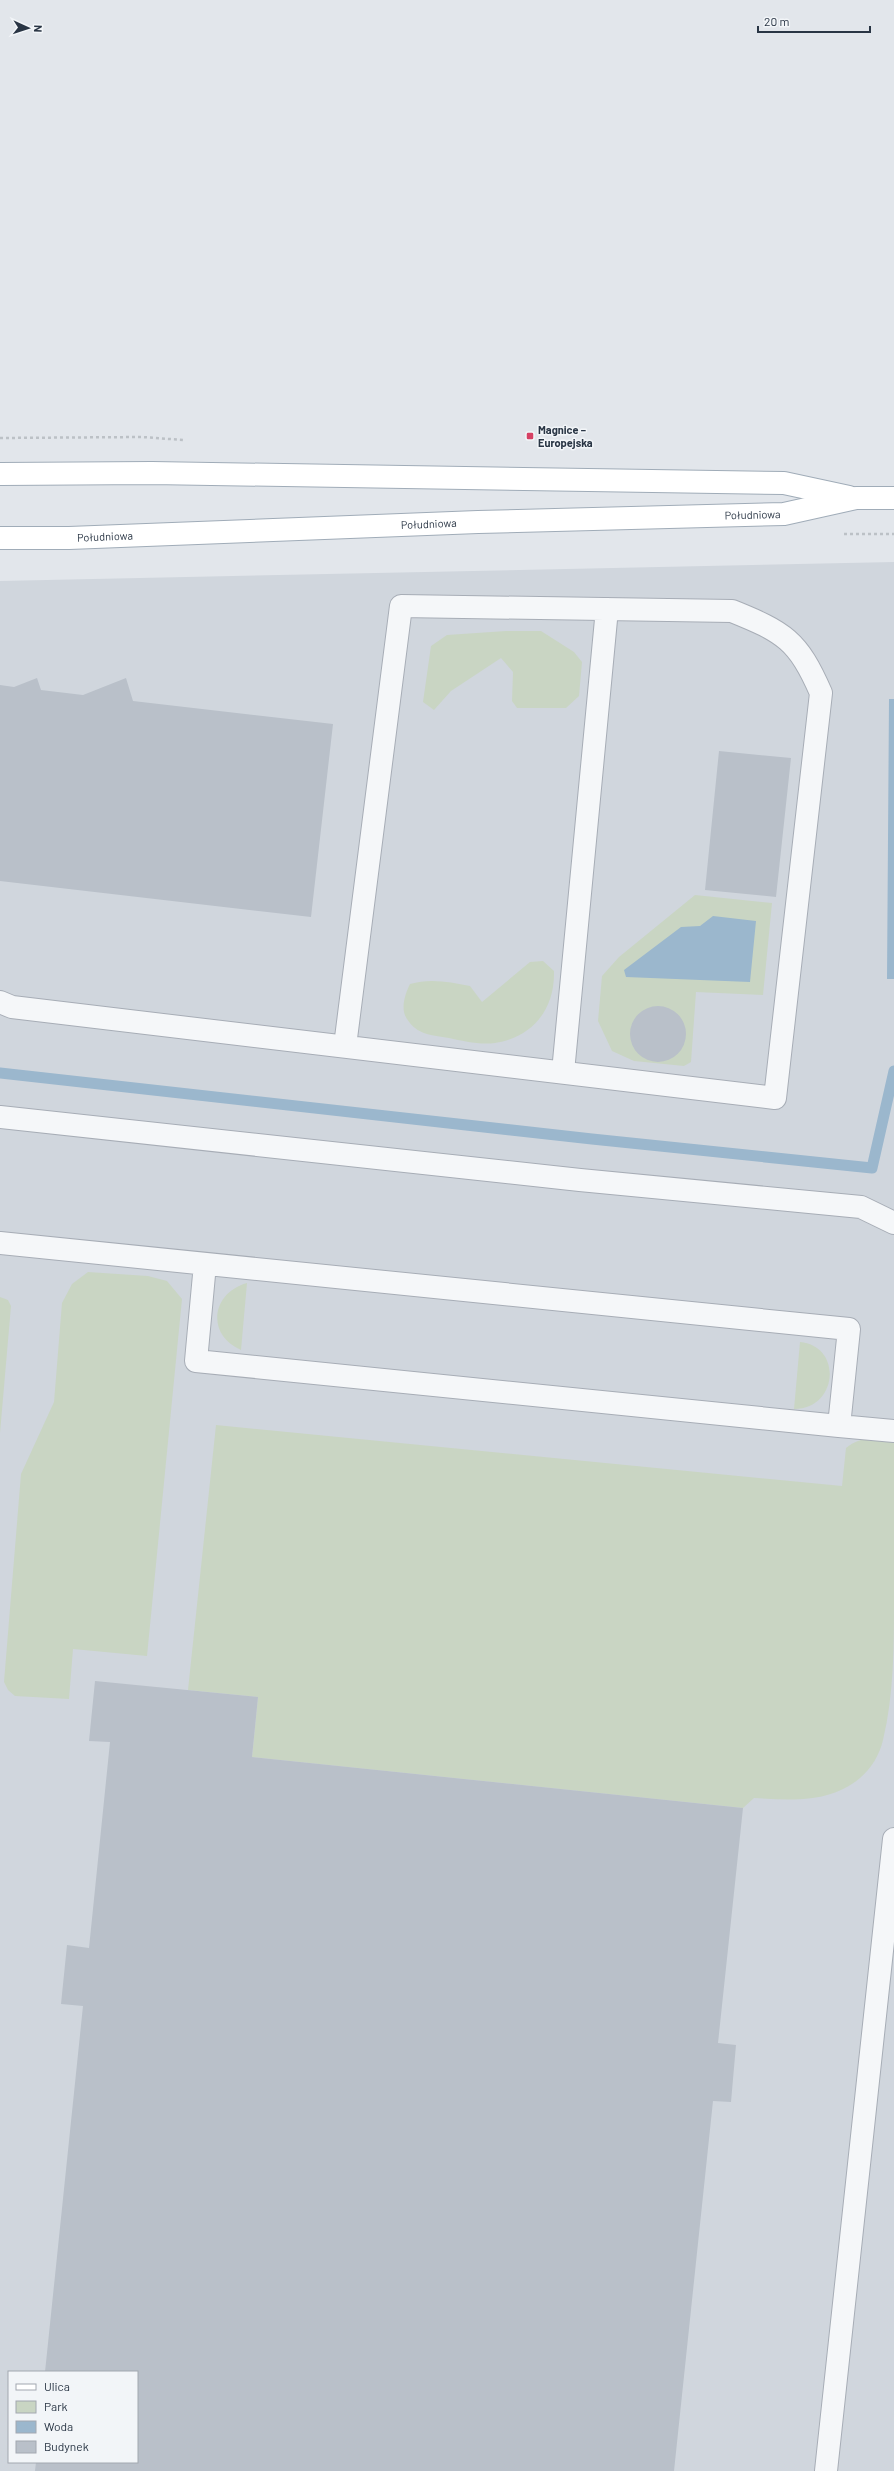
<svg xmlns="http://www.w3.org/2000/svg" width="894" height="2471" font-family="Barlow,sans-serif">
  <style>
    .built { fill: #d0d6dd; fill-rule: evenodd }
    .green { fill: #c9d5c3 }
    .water { fill: #9bb7cd }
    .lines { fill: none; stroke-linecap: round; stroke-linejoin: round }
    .stream { stroke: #9bb7cd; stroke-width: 11 }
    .building { fill: #b9c0c9 }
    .minor-casing { stroke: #a7adb6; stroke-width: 24 }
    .major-casing { stroke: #a0acb8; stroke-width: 24 }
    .path { stroke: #bcc1c6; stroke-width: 2.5; stroke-dasharray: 3 3; stroke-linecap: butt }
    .minor { stroke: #f5f7f9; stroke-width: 22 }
    .major { stroke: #fff; stroke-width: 22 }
    .poi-dot { fill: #d64164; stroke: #f2f5f8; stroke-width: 1.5 }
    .labels { text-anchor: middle; stroke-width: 3; stroke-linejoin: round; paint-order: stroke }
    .poi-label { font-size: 11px; font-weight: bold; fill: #293544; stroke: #f2f5f8; text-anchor: start }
    .street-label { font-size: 11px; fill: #293544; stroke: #f2f5f8 }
  </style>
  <rect width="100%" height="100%" fill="#e2e6eb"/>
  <!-- built -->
  <path class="built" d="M 894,562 L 894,2471 L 0,2471 L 0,581 ZM 9,2372 L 137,2372 L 137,2462 L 9,2462 Z"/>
  <!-- green -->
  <path class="green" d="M 506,631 L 541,631 L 574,652 L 582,662 L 579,696 L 566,708 L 517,708 L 512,701 L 513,672 L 501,658 L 451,691 L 434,710 L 423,702 L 431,646 L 447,635 Z
    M 695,895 L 772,903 L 763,995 L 696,992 L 691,1062 L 684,1066 L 634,1061 L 612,1051 L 598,1021 L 602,976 L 619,957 Z
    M 543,961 L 554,971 C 555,1009 533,1037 495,1043 C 480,1045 463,1041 449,1038 C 432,1035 417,1035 407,1019 C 400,1009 405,994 410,984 C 430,978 450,982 470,986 L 482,1002 L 530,962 Z
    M 88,1272 L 148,1276 L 167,1281 L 182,1299 L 147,1656 L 73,1649 L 69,1699 L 15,1696 L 8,1690 L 4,1682 L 21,1474 L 54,1402 L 62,1303 L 72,1284 Z
    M 247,1283 L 241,1350 C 206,1335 211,1293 247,1283 Z
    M 0,1297 L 8,1300 L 11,1306 L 0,1433 Z
    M 800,1342 C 843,1346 838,1409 794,1409 Z
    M 216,1425 L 842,1486 L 846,1448 C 861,1435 876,1439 894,1442 C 894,1494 894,1546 894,1599 C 894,1645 894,1695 883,1740 C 880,1754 871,1769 860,1778 C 829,1804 791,1800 754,1798 L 743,1808 L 252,1757 L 258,1697 L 188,1690 Z"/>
  <!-- water -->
  <path class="water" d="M 889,699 L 894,699 L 894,979 L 887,979 Z
    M 713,916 L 756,921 L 750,982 L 626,977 L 624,970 L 681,927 L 700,926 Z"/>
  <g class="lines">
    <!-- stream -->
    <path class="stream" d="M 0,1073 L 592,1139 L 872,1168 L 894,1071"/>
  </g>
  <!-- building -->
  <path class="building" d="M 37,678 L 41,690 L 83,695 L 126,678 L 133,701 L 333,724 L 311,917 L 0,881 L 0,685 L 14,687 Z
    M 719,751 L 791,758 L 776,897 L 705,890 Z
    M630 1034a28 28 0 1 1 56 0a28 28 0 1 1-56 0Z
    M 95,1681 L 258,1697 L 252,1757 L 743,1808 L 718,2043 L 736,2045 L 731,2102 L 713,2101 L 674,2471 L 35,2471 L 36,2462 L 137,2462 L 137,2372 L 45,2372 L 83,2006 L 61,2004 L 67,1945 L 89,1948 L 110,1742 L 89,1741 Z"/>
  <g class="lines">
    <defs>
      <path id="minor" d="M 0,1002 L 12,1007 L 775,1098 L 821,693 C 798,640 784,632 732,611 L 401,606 L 345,1046
        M 563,1072 L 607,609
        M 0,1117 L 580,1180 L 861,1207 L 894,1223
        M 0,1243 L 849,1329 L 839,1426 L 196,1361 L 205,1264
        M 839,1426 L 894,1431
        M 826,2471 L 894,1839"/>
      <g id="major">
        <path d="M 0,474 L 152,473 L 784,483 L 849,497"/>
        <path id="s1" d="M 0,538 L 69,538 L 478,522 L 784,514 L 856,498 L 894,498"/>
      </g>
    </defs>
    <!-- minor casing -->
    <use href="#minor" class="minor-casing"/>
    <!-- major casing -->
    <use href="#major" class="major-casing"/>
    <!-- path -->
    <path class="path" d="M 0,438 L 142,437 L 183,440
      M 844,534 L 894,534"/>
    <!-- minor -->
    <use href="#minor" class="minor"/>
    <!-- major -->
    <use href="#major" class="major"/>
  </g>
  <!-- markers -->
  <rect class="poi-dot" x="526" y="432" width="8" height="8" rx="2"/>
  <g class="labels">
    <!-- poi labels -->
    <g class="poi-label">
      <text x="538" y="434">Magnice –<tspan x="538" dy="13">Europejska</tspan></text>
    </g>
    <!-- street labels -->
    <g class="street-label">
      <text dy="4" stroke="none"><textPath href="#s1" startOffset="753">Południowa</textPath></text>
      <text dy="4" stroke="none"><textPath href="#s1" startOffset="429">Południowa</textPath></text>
      <text dy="4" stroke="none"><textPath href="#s1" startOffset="105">Południowa</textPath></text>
    </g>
  </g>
  <!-- legend -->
  <rect x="8" y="2371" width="130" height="92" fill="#f2f5f8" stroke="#a2a8b0"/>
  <rect x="16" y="2384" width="20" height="6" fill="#ffffff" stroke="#a2a8b0"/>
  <text x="44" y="2391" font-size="12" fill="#293544">Ulica</text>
  <rect x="16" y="2401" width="20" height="12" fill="#c9d5c3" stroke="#a2a8b0"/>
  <text x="44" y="2411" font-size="12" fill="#293544">Park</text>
  <rect x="16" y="2421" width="20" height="12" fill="#9bb7cd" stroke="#a2a8b0"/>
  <text x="44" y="2431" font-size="12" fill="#293544">Woda</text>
  <rect x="16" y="2441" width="20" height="12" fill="#b9c0c9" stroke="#a2a8b0"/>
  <text x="44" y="2451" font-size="12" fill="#293544">Budynek</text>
  <!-- north arrow -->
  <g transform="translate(28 28) rotate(93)" stroke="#f2f5f8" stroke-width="3" paint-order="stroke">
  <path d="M0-3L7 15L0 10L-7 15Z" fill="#293544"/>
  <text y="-6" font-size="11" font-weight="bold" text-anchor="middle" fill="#293544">N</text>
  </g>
  <!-- scale -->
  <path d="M758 26v6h112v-6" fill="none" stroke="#293544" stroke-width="2"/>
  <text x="764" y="26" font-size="12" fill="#293544" stroke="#f2f5f8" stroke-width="3" paint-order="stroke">20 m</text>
</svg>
